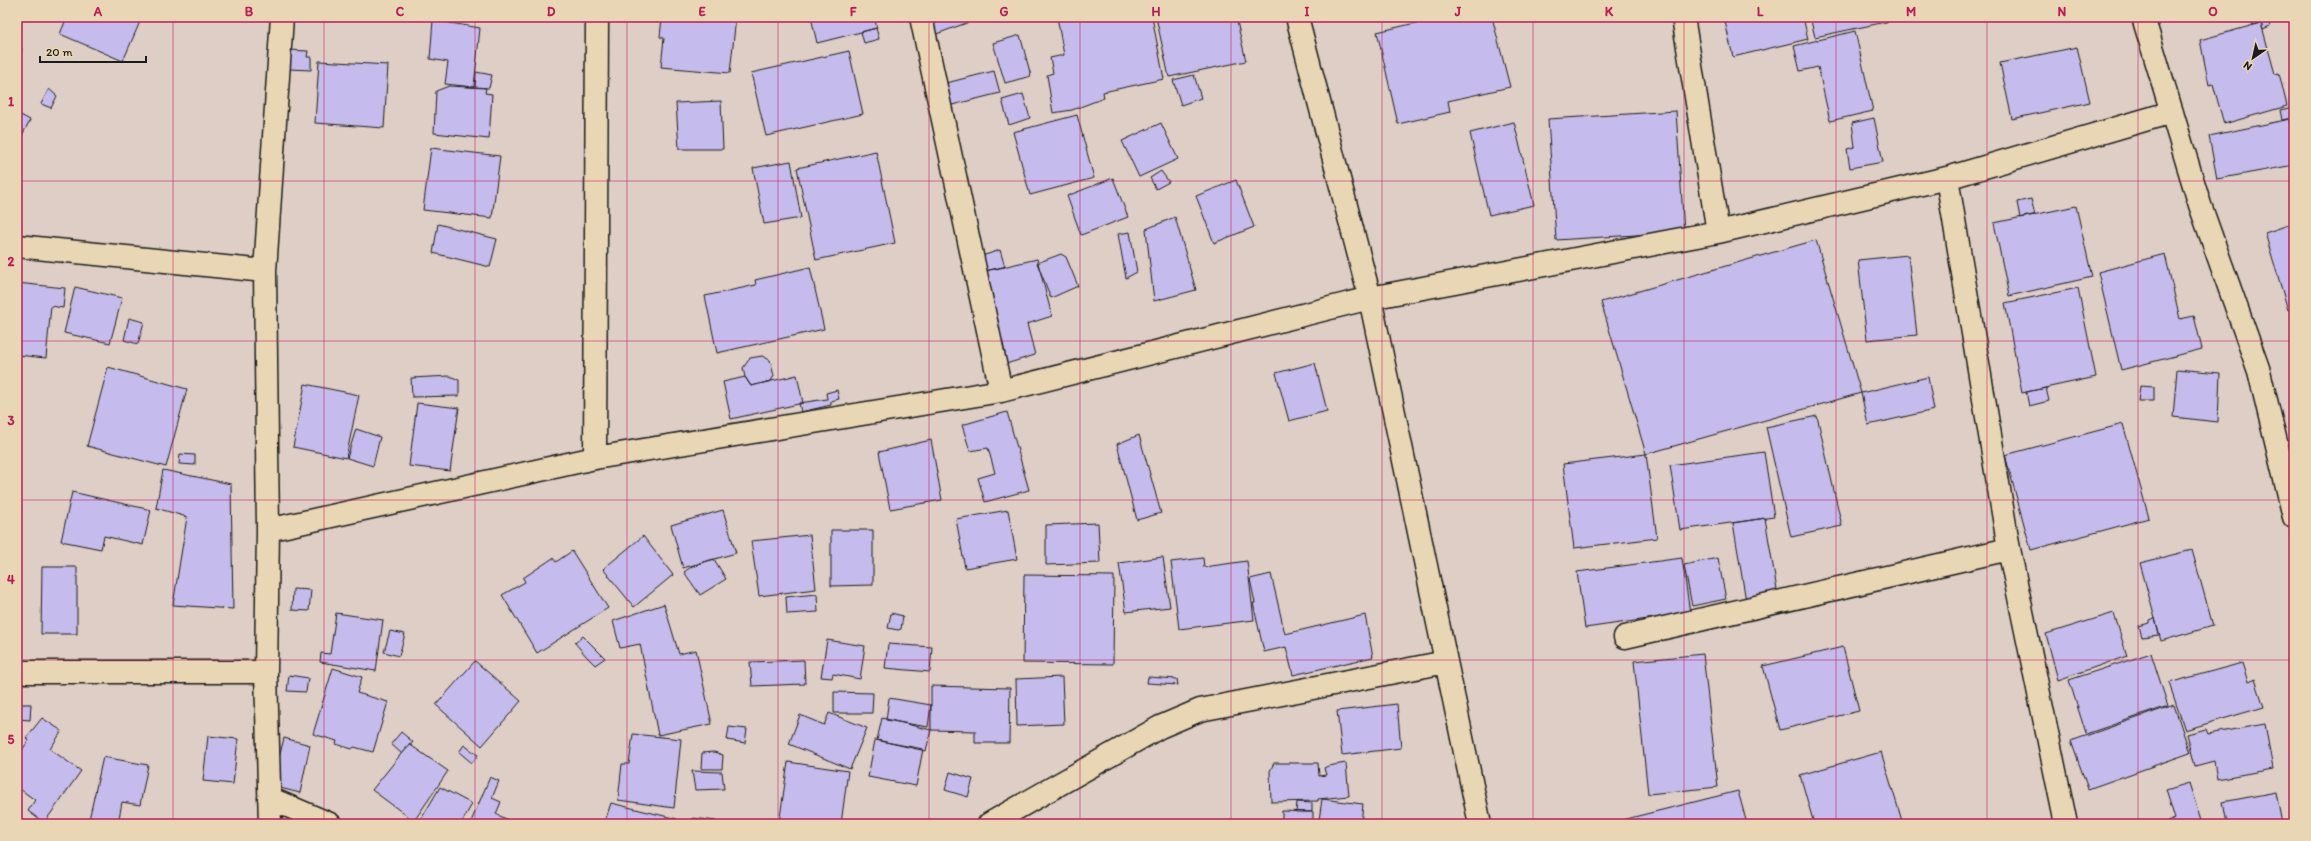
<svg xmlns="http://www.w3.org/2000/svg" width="2311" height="841" font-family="Itim,sans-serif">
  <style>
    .building { fill: #c5bbed; stroke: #1c1c1c }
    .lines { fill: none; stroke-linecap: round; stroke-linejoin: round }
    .minor-casing { stroke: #1c1c1c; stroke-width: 25 }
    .minor { stroke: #e9d6b4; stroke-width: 22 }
    .grid { fill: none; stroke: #c2185b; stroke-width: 1; stroke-opacity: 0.55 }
    .neatline { fill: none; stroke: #c2185b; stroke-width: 1.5 }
    .grid-label { font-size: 13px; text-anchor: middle; font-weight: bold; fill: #c2185b }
  </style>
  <rect width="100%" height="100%" fill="#decec5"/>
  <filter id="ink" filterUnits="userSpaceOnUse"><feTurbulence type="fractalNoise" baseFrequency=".025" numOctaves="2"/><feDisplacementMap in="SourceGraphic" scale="8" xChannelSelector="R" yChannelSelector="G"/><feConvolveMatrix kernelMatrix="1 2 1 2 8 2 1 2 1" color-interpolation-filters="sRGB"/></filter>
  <g filter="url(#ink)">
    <!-- building -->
    <path class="building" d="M 67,17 L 142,17 L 123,61 L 60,34 Z
      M 662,17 L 736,17 L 730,73 L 661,67 L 664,38 L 660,37 Z
      M 811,17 L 874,17 L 877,28 L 817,43 Z
      M 925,17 L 983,17 L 931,36 Z
      M 1009,17 L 1032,17 L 1010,21 Z
      M 1057,17 L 1152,17 L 1164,79 L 1103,92 L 1104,98 L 1072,110 L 1053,113 L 1047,75 L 1053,73 L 1050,58 L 1064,55 Z
      M 1156,17 L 1236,17 L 1246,61 L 1169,77 Z
      M 1441,17 L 1492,17 L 1510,87 L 1448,101 L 1450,112 L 1398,124 L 1377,32 Z
      M 1724,17 L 1803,17 L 1808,39 L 1733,57 Z
      M 1810,17 L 1900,17 L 1900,19 L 1815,37 Z
      M 2250,17 L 2267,17 L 2270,27 L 2263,30 L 2261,23 L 2253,25 Z
      M 433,20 L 480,28 L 474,87 L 445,84 L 448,62 L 430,59 Z
      M 2261,23 L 2275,74 L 2279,73 L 2287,106 L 2224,124 L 2213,84 L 2209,85 L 2200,40 Z
      M 876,28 L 879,39 L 864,43 L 861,32 Z
      M 1855,31 L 1873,111 L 1830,121 L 1818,67 L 1800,71 L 1794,46 Z
      M 1020,35 L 1031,76 L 1005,83 L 993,43 Z
      M 2077,47 L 2090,102 L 2012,119 L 2000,63 Z
      M 17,48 L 22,49 L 17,63 Z
      M 288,50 L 308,51 L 307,57 L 311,57 L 311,70 L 288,69 Z
      M 849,51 L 863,114 L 766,136 L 751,73 Z
      M 319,61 L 388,65 L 384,128 L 315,123 Z
      M 994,71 L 1000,93 L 948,106 L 942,84 Z
      M 476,72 L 492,75 L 489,88 L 475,87 Z
      M 1194,75 L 1201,98 L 1181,105 L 1173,80 Z
      M 449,86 L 486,88 L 485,93 L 492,94 L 489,139 L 434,133 L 436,91 Z
      M 49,89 L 57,96 L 51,108 L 41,104 Z
      M 1023,94 L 1030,118 L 1009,125 L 1002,100 Z
      M 721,101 L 723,149 L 679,149 L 676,103 Z
      M 2294,107 L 2294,118 L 2282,120 L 2280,110 Z
      M 1676,111 L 1684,232 L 1556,240 L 1548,119 Z
      M 17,113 L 30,120 L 17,145 Z
      M 1077,115 L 1094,178 L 1030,195 L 1013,132 Z
      M 1874,118 L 1883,162 L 1850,168 L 1847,149 L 1855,147 L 1852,123 Z
      M 2290,119 L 2294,137 L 2294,165 L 2217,179 L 2209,136 Z
      M 1514,122 L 1534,205 L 1489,215 L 1470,133 Z
      M 1161,123 L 1178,159 L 1139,177 L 1122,141 Z
      M 431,148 L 500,156 L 492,218 L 423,210 Z
      M 876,151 L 895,243 L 816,260 L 797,168 Z
      M 791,161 L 801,218 L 764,224 L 753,168 Z
      M 1161,171 L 1169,182 L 1156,189 L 1150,178 Z
      M 1113,178 L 1128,217 L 1081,235 L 1067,196 Z
      M 1236,180 L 1254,227 L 1214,243 L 1196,196 Z
      M 2031,199 L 2035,215 L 2020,218 L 2017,202 Z
      M 2076,206 L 2092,277 L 2009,296 L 1994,223 Z
      M 1175,217 L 1196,290 L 1154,301 L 1146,229 Z
      M 2294,223 L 2294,308 L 2288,310 L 2265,233 Z
      M 438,224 L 497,239 L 490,267 L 433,253 Z
      M 1130,232 L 1137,272 L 1126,278 L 1118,234 Z
      M 1816,240 L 1861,393 L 1646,454 L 1601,302 Z
      M 1000,250 L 1005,267 L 984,271 L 979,257 Z
      M 1061,254 L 1066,257 L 1078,286 L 1051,298 L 1037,263 Z
      M 2165,254 L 2180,319 L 2194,316 L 2202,349 L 2121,370 L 2098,272 Z
      M 1908,255 L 1917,335 L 1867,340 L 1858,260 Z
      M 1037,259 L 1052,316 L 1027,324 L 1035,355 L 1006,364 L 981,272 Z
      M 810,267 L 824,329 L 717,353 L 705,296 L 756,285 L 755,280 Z
      M 17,283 L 65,288 L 63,308 L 51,306 L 46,358 L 17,355 Z
      M 75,287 L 122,298 L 110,343 L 64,333 Z
      M 2078,288 L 2096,377 L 2022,393 L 2005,303 Z
      M 129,318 L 144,322 L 138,344 L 124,340 Z
      M 762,356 L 770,360 L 774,376 L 771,381 L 751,386 L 745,377 L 743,368 L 750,358 Z
      M 1315,363 L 1327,411 L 1289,421 L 1276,373 Z
      M 108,367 L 187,389 L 166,467 L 87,446 Z
      M 2177,369 L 2220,373 L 2218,422 L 2173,417 Z
      M 797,375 L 803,403 L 731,419 L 723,382 L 745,377 L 751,386 Z
      M 450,376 L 459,380 L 459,396 L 412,397 L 411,378 Z
      M 1928,377 L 1934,410 L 1868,425 L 1861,393 Z
      M 305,384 L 359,395 L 346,458 L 293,447 Z
      M 2140,386 L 2154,387 L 2154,401 L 2138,401 Z
      M 2046,388 L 2049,401 L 2029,406 L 2026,392 Z
      M 837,390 L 839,399 L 831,401 L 831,405 L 801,412 L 799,403 L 827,399 L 826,393 Z
      M 417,403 L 459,408 L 450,471 L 409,466 Z
      M 1007,412 L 1029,490 L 985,502 L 978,478 L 995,473 L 988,448 L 970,451 L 962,425 Z
      M 1817,416 L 1842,526 L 1791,537 L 1766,427 Z
      M 2123,424 L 2149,518 L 2031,550 L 2005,455 Z
      M 356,429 L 380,437 L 373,466 L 347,458 Z
      M 1139,435 L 1161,513 L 1137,520 L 1117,444 Z
      M 931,440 L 942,500 L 890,509 L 879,452 Z
      M 1764,452 L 1774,517 L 1680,530 L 1670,465 Z
      M 180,454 L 195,455 L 195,465 L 179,464 Z
      M 1646,454 L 1657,538 L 1574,548 L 1563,464 Z
      M 163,470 L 231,484 L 233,609 L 173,605 L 187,517 L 156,508 Z
      M 72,492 L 151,510 L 143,545 L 104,536 L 101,549 L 61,541 Z
      M 723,510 L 736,553 L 683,568 L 671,525 Z
      M 1008,510 L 1017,559 L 965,568 L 956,519 Z
      M 1765,518 L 1778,596 L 1746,601 L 1733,523 Z
      M 1098,523 L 1100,563 L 1046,565 L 1046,525 Z
      M 831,530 L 873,530 L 873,585 L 831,586 Z
      M 810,535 L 816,589 L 759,596 L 751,541 Z
      M 643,536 L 673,575 L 634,607 L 603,569 Z
      M 2192,550 L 2213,626 L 2161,641 L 2140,563 Z
      M 572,551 L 608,608 L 537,653 L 502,595 L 525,582 L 523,578 L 553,558 L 556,562 Z
      M 1163,557 L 1170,607 L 1126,612 L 1119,563 Z
      M 1203,558 L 1204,567 L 1247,561 L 1254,620 L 1179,629 L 1171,562 Z
      M 1682,558 L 1690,613 L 1585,628 L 1577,572 Z
      M 1718,558 L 1726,599 L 1692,606 L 1684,565 Z
      M 714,559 L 726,579 L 700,595 L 684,572 L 694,565 L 695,567 L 699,563 Z
      M 42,567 L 77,567 L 77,634 L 41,634 Z
      M 1271,574 L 1285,634 L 1365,615 L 1373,657 L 1293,675 L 1286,647 L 1264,652 L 1253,603 L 1255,603 L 1250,579 Z
      M 1024,575 L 1114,576 L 1113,664 L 1023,663 Z
      M 293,589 L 311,590 L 309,611 L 292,610 Z
      M 817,594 L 818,612 L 787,614 L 786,597 Z
      M 664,604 L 679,654 L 696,650 L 712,724 L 658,735 L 640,644 L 620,648 L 613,621 Z
      M 336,613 L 383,620 L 376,671 L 320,662 L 321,653 L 330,654 Z
      M 891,613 L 903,616 L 901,629 L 898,630 L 888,628 Z
      M 2114,613 L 2127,656 L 2058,680 L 2046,634 Z
      M 2155,618 L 2159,635 L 2142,637 L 2139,626 L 2149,623 L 2149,620 Z
      M 17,620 L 22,648 L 17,649 Z
      M 390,631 L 405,634 L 399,656 L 384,652 Z
      M 583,636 L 605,658 L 595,665 L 587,657 L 575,643 Z
      M 827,640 L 865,646 L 860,679 L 833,674 L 832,678 L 821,677 Z
      M 888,644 L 932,647 L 930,672 L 885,668 Z
      M 1843,647 L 1859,711 L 1780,730 L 1763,666 Z
      M 2151,653 L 2168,706 L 2086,734 L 2069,680 Z
      M 1703,654 L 1718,787 L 1648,794 L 1634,661 Z
      M 804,660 L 805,684 L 752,686 L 750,662 Z
      M 475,661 L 521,701 L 482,746 L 436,705 Z
      M 2242,663 L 2248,682 L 2255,679 L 2264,707 L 2185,730 L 2169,683 Z
      M 333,668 L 362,677 L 357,693 L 388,702 L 373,752 L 354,747 L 352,749 L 336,744 L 337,741 L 313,734 Z
      M 289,675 L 308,678 L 306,692 L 287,691 Z
      M 1062,677 L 1064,724 L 1017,726 L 1016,679 Z
      M 1148,677 L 1177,679 L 1178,685 L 1147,683 Z
      M 931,686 L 1010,688 L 1009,743 L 975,743 L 975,731 L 931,730 Z
      M 834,692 L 873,693 L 872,713 L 834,713 Z
      M 889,698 L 931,705 L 928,727 L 886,720 Z
      M 17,704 L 31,704 L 30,720 L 17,719 L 17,722 Z
      M 1397,704 L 1401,748 L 1342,755 L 1337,711 Z
      M 2174,705 L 2190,753 L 2088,789 L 2071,741 Z
      M 829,713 L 867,728 L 850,769 L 789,744 L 800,715 L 824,725 Z
      M 42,718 L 62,731 L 50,749 L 81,771 L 44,823 L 28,811 L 35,800 L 17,787 L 17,757 L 29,740 L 26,738 Z
      M 882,718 L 931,730 L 926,751 L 877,740 Z
      M 2265,724 L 2273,769 L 2217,779 L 2214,761 L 2195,766 L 2187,734 L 2206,729 L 2208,734 Z
      M 729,727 L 747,729 L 745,743 L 727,740 Z
      M 401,732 L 413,742 L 402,754 L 391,744 Z
      M 633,734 L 681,739 L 674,808 L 618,800 L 622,764 L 629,764 Z
      M 208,736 L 238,739 L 233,784 L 203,781 Z
      M 284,738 L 310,745 L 300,793 L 272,786 Z
      M 875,740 L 923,749 L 916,786 L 868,777 Z
      M 409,744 L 448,771 L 414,821 L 372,790 Z
      M 464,745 L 478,755 L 472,763 L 459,752 Z
      M 714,752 L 723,755 L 722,769 L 701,769 L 702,753 Z
      M 1881,752 L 1903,824 L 1814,824 L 1800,775 Z
      M 103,757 L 148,765 L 140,805 L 122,802 L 118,824 L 88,824 Z
      M 788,762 L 848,771 L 841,824 L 779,824 Z
      M 1274,763 L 1318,763 L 1319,776 L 1326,775 L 1324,768 L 1328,766 L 1346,763 L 1349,796 L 1318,799 L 1318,801 L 1271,802 L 1270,771 Z
      M 692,771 L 722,772 L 724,789 L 695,790 Z
      M 950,772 L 973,779 L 968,797 L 945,790 Z
      M 490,777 L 499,781 L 492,798 L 501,802 L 496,814 L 516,824 L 470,824 Z
      M 2189,783 L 2202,824 L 2162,824 L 2175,819 L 2166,790 Z
      M 440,787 L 472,804 L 461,824 L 421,824 L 420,821 Z
      M 1738,791 L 1747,824 L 1606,824 Z
      M 2276,792 L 2282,824 L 2227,824 L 2223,802 Z
      M 1322,799 L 1363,804 L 1361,824 L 1321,824 L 1322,820 L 1319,820 Z
      M 1297,802 L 1312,803 L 1312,812 L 1296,812 Z
      M 611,803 L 677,819 L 678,824 L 604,824 Z
      M 1282,811 L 1313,812 L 1313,824 L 1282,824 Z
      M 17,818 L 32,824 L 17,824 Z
      M 693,818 L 716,821 L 716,824 L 692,824 Z
      M 1080,821 L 1080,824 L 1035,824 L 1035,823 Z"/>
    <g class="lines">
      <defs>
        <path id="minor" d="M 921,17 L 1001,391
          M 1297,17 L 1370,298 L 1480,824
          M 1683,17 L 1718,232
          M 2143,17 L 2200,205 L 2259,371 L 2294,517
          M 1947,178 L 2009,549 L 2066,824
          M 17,246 L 265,271
          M 595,458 L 597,17
          M 268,530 L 595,458 L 1001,391 L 1370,298 L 1718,232 L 1947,178 L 2172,112
          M 1625,637 L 2009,549
          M 17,672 L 266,672
          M 269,798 L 330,824
          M 270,824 L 266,672 L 268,530 L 265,271 L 282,17
          M 989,824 L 1160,727 L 1200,710 L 1446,662"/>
      </defs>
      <!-- minor casing -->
      <use href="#minor" class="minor-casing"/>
      <!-- minor -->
      <use href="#minor" class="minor"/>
    </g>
  </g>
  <!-- grid -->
  <path class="grid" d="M 173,17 L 173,824M 324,17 L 324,824M 475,17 L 475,824M 627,17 L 627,824M 778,17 L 778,824M 929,17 L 929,824M 1080,17 L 1080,824M 1231,17 L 1231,824M 1382,17 L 1382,824M 1533,17 L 1533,824M 1684,17 L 1684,824M 1836,17 L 1836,824M 1987,17 L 1987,824M 2138,17 L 2138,824M 17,181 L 2294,181M 17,341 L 2294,341M 17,500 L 2294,500M 17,660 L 2294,660"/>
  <!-- margin -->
  <rect width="2311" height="841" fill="none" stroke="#e9d6b4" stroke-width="44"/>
  <!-- north arrow -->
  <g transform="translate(2253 58) rotate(214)" stroke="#e9d6b4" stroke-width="3" paint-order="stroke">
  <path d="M0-3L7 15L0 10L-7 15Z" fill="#1c1c1c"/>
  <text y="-6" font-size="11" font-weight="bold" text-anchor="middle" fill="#1c1c1c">N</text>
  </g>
  <!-- scale -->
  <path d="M40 56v6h106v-6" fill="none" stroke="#1c1c1c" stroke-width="2"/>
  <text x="46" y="56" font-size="12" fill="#1c1c1c" stroke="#e9d6b4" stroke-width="3" paint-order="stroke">20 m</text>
  <rect x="22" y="22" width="2267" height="797" class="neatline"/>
  <g class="grid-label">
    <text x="98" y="16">A</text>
    <text x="249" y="16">B</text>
    <text x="400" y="16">C</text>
    <text x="551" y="16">D</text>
    <text x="702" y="16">E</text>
    <text x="853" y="16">F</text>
    <text x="1004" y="16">G</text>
    <text x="1156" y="16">H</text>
    <text x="1307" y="16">I</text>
    <text x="1458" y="16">J</text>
    <text x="1609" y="16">K</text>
    <text x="1760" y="16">L</text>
    <text x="1911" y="16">M</text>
    <text x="2062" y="16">N</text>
    <text x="2213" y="16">O</text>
    <text x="11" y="106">1</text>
    <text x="11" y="266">2</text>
    <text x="11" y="425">3</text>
    <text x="11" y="584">4</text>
    <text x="11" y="744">5</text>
  </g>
</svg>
